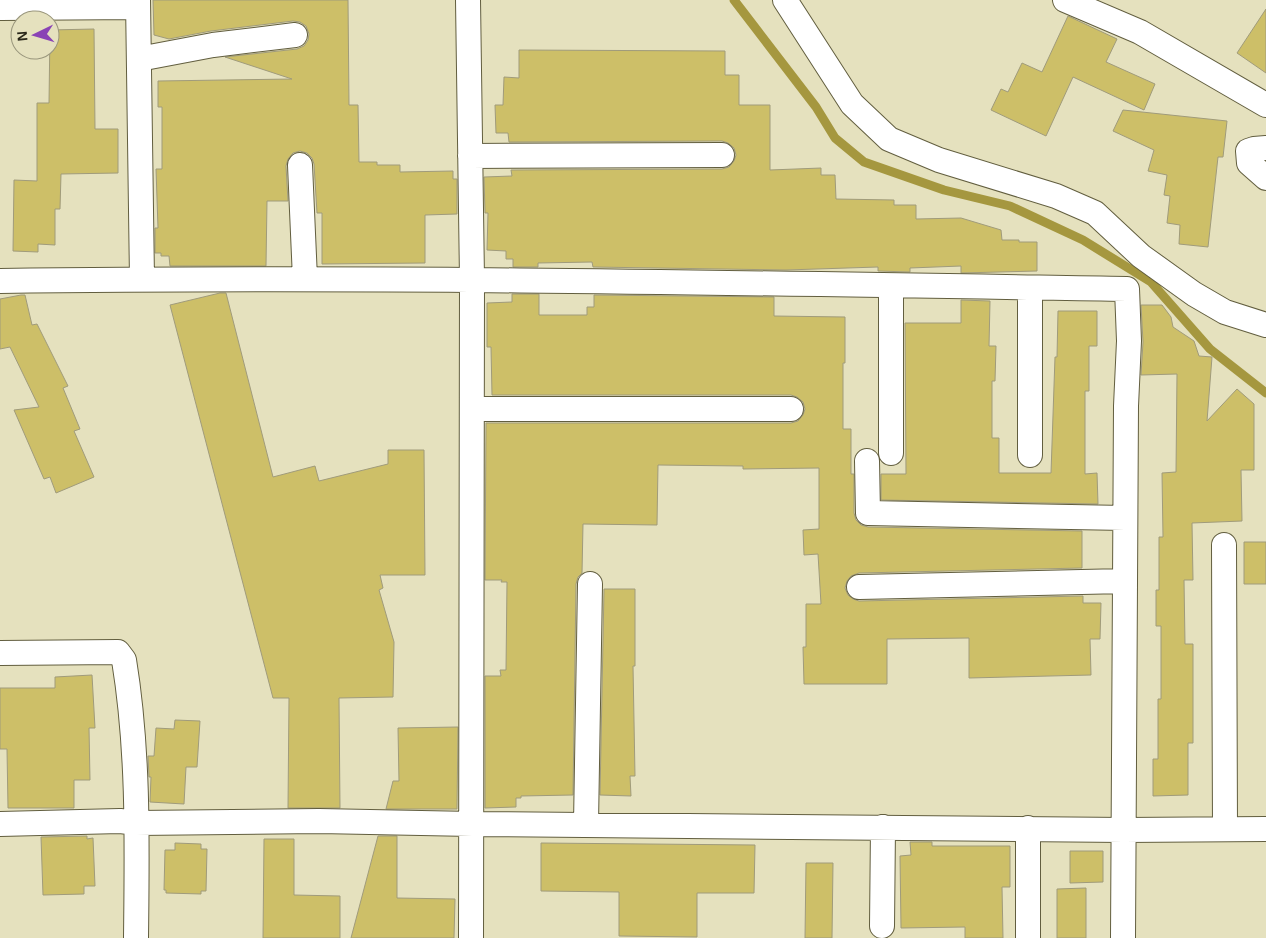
<svg xmlns="http://www.w3.org/2000/svg" width="1266" height="938" font-family="Helvetica,sans-serif">
  <style>
    .lines { fill: none; stroke-linecap: round; stroke-linejoin: round }
    .stream { stroke: #a5973f; stroke-width: 9 }
    .building { fill: #cdbf68; stroke: #a09b7b }
    .minor-casing { stroke: #625e3f; stroke-width: 26 }
    .minor { stroke: #fff; stroke-width: 24 }
  </style>
  <rect width="100%" height="100%" fill="#e5e1be"/>
  <g class="lines">
    <!-- stream -->
    <path class="stream" d="M 734,0 L 816,107 L 835,138 L 864,162 L 944,190 L 1010,206 L 1083,240 L 1151,282 L 1210,349 L 1266,393"/>
  </g>
  <!-- building -->
  <path class="building" d="M 153,0 L 348,0 L 349,105 L 358,105 L 359,162 L 377,162 L 377,165 L 400,165 L 400,172 L 453,171 L 453,179 L 457,179 L 457,214 L 425,215 L 425,263 L 322,264 L 322,213 L 317,213 L 314,164 L 312,158 L 307,153 L 300,151 L 293,153 L 288,159 L 286,166 L 288,201 L 267,201 L 266,266 L 170,266 L 169,256 L 161,256 L 161,253 L 155,253 L 155,228 L 158,228 L 156,169 L 162,169 L 162,107 L 158,107 L 158,81 L 292,79 L 225,57 L 297,49 L 304,46 L 308,40 L 309,34 L 306,26 L 300,22 L 293,21 L 211,31 L 169,39 L 154,35 Z
    M 1266,9 L 1266,73 L 1237,53 Z
    M 1068,16 L 1117,39 L 1106,62 L 1155,84 L 1144,110 L 1073,77 L 1046,136 L 991,110 L 1001,89 L 1008,92 L 1022,63 L 1042,72 Z
    M 94,29 L 95,129 L 118,129 L 118,173 L 61,174 L 60,209 L 55,209 L 55,245 L 38,244 L 38,252 L 13,251 L 14,180 L 37,181 L 37,103 L 49,103 L 50,30 Z
    M 519,50 L 725,51 L 725,75 L 739,75 L 739,105 L 770,105 L 770,170 L 821,168 L 821,175 L 835,175 L 836,199 L 894,200 L 894,205 L 916,205 L 916,219 L 961,218 L 1001,230 L 1002,240 L 1019,240 L 1019,242 L 1037,242 L 1037,271 L 961,273 L 961,266 L 910,268 L 910,272 L 878,271 L 878,267 L 786,270 L 593,267 L 592,262 L 538,263 L 538,267 L 513,267 L 513,259 L 506,259 L 506,251 L 487,250 L 488,213 L 485,213 L 484,177 L 512,176 L 511,170 L 722,169 L 729,167 L 734,161 L 736,155 L 734,148 L 728,143 L 722,141 L 509,142 L 508,133 L 496,133 L 495,105 L 503,105 L 504,77 L 519,78 Z
    M 1123,110 L 1227,121 L 1223,157 L 1218,157 L 1208,247 L 1179,244 L 1180,225 L 1167,223 L 1170,196 L 1164,195 L 1167,175 L 1148,171 L 1154,150 L 1113,131 Z
    M 220,293 L 226,293 L 273,477 L 315,466 L 319,481 L 388,464 L 388,450 L 424,450 L 425,575 L 380,575 L 383,588 L 379,590 L 394,642 L 393,697 L 339,698 L 340,808 L 288,808 L 289,698 L 273,698 L 170,305 Z
    M 512,294 L 539,294 L 539,315 L 587,315 L 587,307 L 594,307 L 594,295 L 774,297 L 774,316 L 845,317 L 845,363 L 843,363 L 843,429 L 851,429 L 851,474 L 854,474 L 854,513 L 856,520 L 861,525 L 868,527 L 1082,531 L 1082,568 L 859,573 L 851,576 L 847,581 L 845,588 L 848,595 L 853,599 L 859,601 L 1083,596 L 1083,603 L 1101,603 L 1100,639 L 1090,639 L 1091,675 L 969,678 L 969,638 L 887,639 L 887,684 L 804,684 L 803,647 L 806,647 L 806,604 L 821,604 L 818,554 L 804,555 L 803,530 L 819,529 L 819,468 L 743,469 L 743,466 L 658,465 L 657,525 L 583,524 L 582,573 L 578,577 L 576,584 L 573,795 L 521,796 L 521,798 L 516,798 L 516,807 L 485,808 L 485,676 L 501,676 L 500,670 L 506,670 L 507,582 L 501,582 L 502,580 L 485,580 L 486,423 L 791,423 L 798,421 L 803,415 L 805,409 L 803,402 L 797,397 L 791,395 L 492,395 L 491,347 L 487,347 L 487,303 L 512,302 Z
    M 21,295 L 25,295 L 32,325 L 37,324 L 68,386 L 63,388 L 80,429 L 74,431 L 94,477 L 56,493 L 50,477 L 44,479 L 14,410 L 39,407 L 10,347 L 0,349 L 0,299 Z
    M 961,300 L 990,301 L 989,346 L 996,346 L 995,381 L 992,381 L 992,438 L 999,438 L 999,473 L 1051,473 L 1055,357 L 1057,357 L 1058,311 L 1097,311 L 1097,346 L 1089,346 L 1089,391 L 1085,391 L 1085,474 L 1097,473 L 1098,504 L 881,500 L 881,474 L 906,474 L 905,323 L 961,323 Z
    M 1141,305 L 1162,305 L 1171,317 L 1173,327 L 1194,341 L 1199,356 L 1212,357 L 1207,421 L 1237,389 L 1254,404 L 1254,470 L 1241,470 L 1242,521 L 1192,523 L 1193,580 L 1184,580 L 1185,644 L 1193,644 L 1193,743 L 1188,743 L 1188,795 L 1153,796 L 1153,759 L 1158,759 L 1158,699 L 1161,699 L 1161,626 L 1156,626 L 1156,590 L 1159,590 L 1159,537 L 1163,537 L 1162,473 L 1176,472 L 1177,374 L 1141,375 L 1143,342 Z
    M 1244,542 L 1266,542 L 1266,584 L 1244,584 Z
    M 604,589 L 635,589 L 635,666 L 633,666 L 635,776 L 630,776 L 631,796 L 600,795 Z
    M 92,675 L 95,728 L 89,728 L 90,780 L 74,780 L 74,808 L 8,808 L 7,749 L 0,749 L 0,688 L 55,688 L 55,677 Z
    M 175,720 L 200,721 L 197,767 L 186,767 L 184,804 L 150,802 L 151,777 L 149,777 L 148,756 L 154,756 L 156,728 L 174,729 Z
    M 458,727 L 457,809 L 386,809 L 393,781 L 399,781 L 398,728 Z
    M 87,836 L 87,839 L 93,838 L 95,886 L 84,886 L 84,894 L 43,895 L 41,837 Z
    M 378,836 L 397,836 L 397,898 L 455,899 L 454,938 L 351,938 Z
    M 264,839 L 294,839 L 294,895 L 340,896 L 340,938 L 263,938 Z
    M 910,842 L 932,842 L 932,846 L 1010,846 L 1010,887 L 1002,887 L 1003,938 L 965,938 L 965,927 L 901,928 L 900,856 L 911,855 Z
    M 175,843 L 201,844 L 201,849 L 207,849 L 206,891 L 201,891 L 201,894 L 166,893 L 166,890 L 164,890 L 165,850 L 175,850 Z
    M 541,843 L 755,845 L 754,893 L 697,893 L 697,937 L 619,936 L 619,892 L 541,891 Z
    M 1070,851 L 1103,851 L 1103,882 L 1070,883 Z
    M 806,863 L 833,863 L 832,938 L 805,938 Z
    M 1086,888 L 1086,938 L 1057,938 L 1057,889 Z"/>
  <g class="lines">
    <defs>
      <path id="minor" d="M 138,0 L 142,279
        M 468,0 L 472,279 L 471,938
        M 785,0 L 852,104 L 889,139 L 939,160 L 1056,196 L 1095,213 L 1141,256 L 1194,294 L 1225,312 L 1266,325
        M 1065,0 L 1140,32 L 1266,105
        M 0,8 L 138,7
        M 139,59 L 213,45 L 295,35
        M 1266,148 L 1254,149 L 1248,151 L 1249,163 L 1266,178
        M 470,156 L 722,155
        M 300,165 L 305,279
        M 0,281 C 376,276 751,283 1127,289 L 1129,341 L 1126,406 L 1123,938
        M 891,286 L 891,453
        M 472,409 L 791,409
        M 1030,455 L 1030,288
        M 867,461 L 868,513 L 1125,518
        M 1224,545 L 1225,829
        M 859,587 L 1125,581
        M 0,653 L 118,652 L 124,660 C 139,752 137,845 136,938
        M 0,824 L 120,821 L 137,823 L 319,821 L 472,824 L 1124,830 L 1266,829
        M 586,824 L 590,584
        M 882,926 L 883,827
        M 1028,938 L 1028,828"/>
    </defs>
    <!-- minor casing -->
    <use href="#minor" class="minor-casing"/>
    <!-- minor -->
    <use href="#minor" class="minor"/>
  </g>
  <!-- north arrow -->
  <g transform="translate(35 35) rotate(265)"><circle r="24" fill="#e5e1be" stroke="#99967c"/>
  <path d="M0-4L9 19L0 12L-9 19Z" fill="#8a43b5"/>
  <text y="-8" font-size="14" font-weight="bold" text-anchor="middle" fill="#282619">N</text>
  </g>
</svg>
